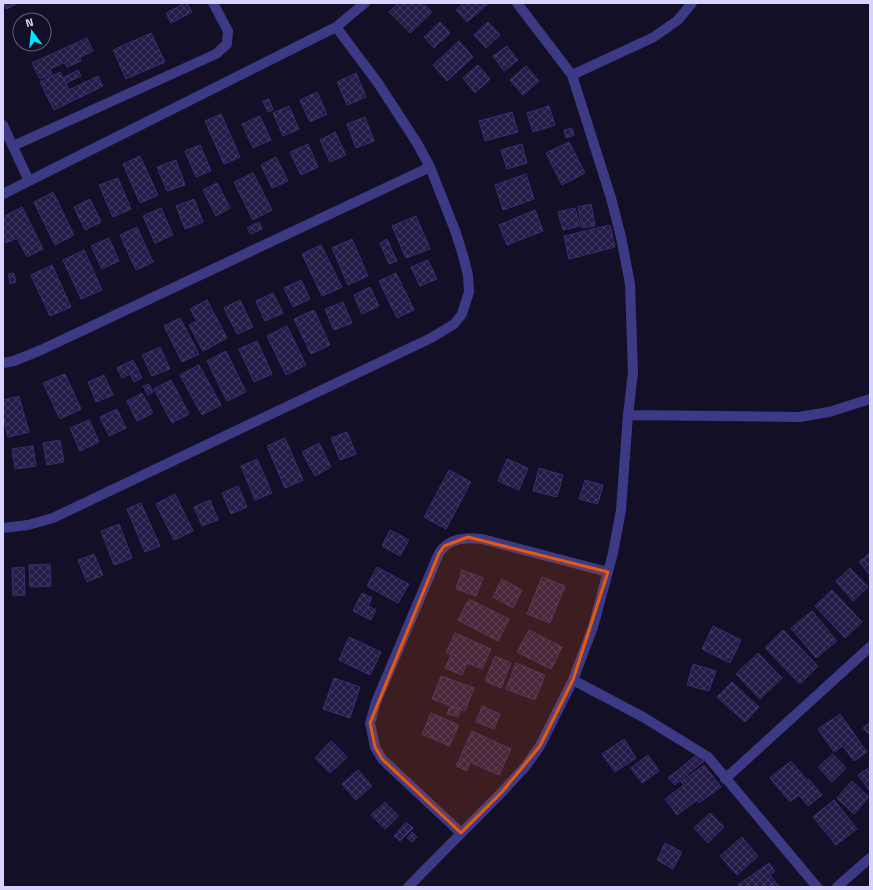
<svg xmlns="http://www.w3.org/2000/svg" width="873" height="890" font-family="'Titillium Web',sans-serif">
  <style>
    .building { fill: url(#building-cross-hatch); stroke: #3b2d73 }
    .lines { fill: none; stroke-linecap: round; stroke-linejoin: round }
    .minor { stroke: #3d3a85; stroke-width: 10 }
    .marked { fill: #e8590c; fill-opacity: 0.2; stroke: #e8590c; stroke-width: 3; stroke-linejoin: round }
  </style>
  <defs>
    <pattern id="building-cross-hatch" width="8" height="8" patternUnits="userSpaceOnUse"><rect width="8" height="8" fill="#241b47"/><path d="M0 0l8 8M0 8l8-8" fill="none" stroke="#433b63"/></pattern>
  </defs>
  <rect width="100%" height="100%" fill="#130f26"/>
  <!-- building -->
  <path class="building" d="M 3,3 L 19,3 L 6,9 Z
    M 185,3 L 187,3 L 192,12 L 171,23 L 166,13 Z
    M 398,3 L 423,3 L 432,12 L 410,33 L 389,12 Z
    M 464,3 L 489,3 L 467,22 L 456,10 Z
    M 440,22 L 450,33 L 434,48 L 424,37 Z
    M 488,22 L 500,35 L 486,48 L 474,35 Z
    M 151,33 L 165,62 L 126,79 L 113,50 Z
    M 87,38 L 93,51 L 80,57 L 81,61 L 67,67 L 65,62 L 50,69 L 52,74 L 40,79 L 32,63 Z
    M 459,41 L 473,57 L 447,81 L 433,65 Z
    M 507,46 L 518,60 L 504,71 L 493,56 Z
    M 478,65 L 490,79 L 475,93 L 463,78 Z
    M 526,66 L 539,81 L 523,95 L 510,80 Z
    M 78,70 L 81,76 L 66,83 L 69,90 L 98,76 L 103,86 L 54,110 L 40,82 L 60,72 L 63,78 Z
    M 356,73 L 366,97 L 347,105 L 337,82 Z
    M 317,92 L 327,114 L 310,122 L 300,100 Z
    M 269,99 L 273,110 L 268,112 L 263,101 Z
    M 289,106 L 299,129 L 283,136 L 273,113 Z
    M 549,106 L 555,125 L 533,132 L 527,113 Z
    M 512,112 L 518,132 L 485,141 L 479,121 Z
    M 221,114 L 240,157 L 224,164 L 205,121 Z
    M 260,116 L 271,140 L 253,148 L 242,124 Z
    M 365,117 L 374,141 L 356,148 L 347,124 Z
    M 572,128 L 574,135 L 566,138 L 564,130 Z
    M 335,132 L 346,155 L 330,162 L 320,140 Z
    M 569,142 L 585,173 L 562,185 L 546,153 Z
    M 308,144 L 318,167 L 301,175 L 290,152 Z
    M 522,144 L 527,163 L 507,169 L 501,150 Z
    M 200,145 L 211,171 L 196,177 L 185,151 Z
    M 140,156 L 158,195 L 140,203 L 123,164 Z
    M 276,157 L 288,181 L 272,188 L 261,165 Z
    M 176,160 L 185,185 L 167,191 L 157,167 Z
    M 253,173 L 272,210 L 253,220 L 234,182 Z
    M 526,174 L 534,199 L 503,210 L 495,185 Z
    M 118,178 L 131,209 L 113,217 L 99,185 Z
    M 217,183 L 230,208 L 216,216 L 203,190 Z
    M 53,192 L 74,235 L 55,245 L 34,202 Z
    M 90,199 L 101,222 L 85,230 L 74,207 Z
    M 194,199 L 203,222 L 185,229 L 176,206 Z
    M 591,204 L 595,226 L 582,228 L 578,207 Z
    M 22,207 L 43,249 L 27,257 L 17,238 L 6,243 L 3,238 L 3,217 Z
    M 161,208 L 173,235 L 155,243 L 143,216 Z
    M 575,208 L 580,226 L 563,230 L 558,212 Z
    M 535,210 L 543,231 L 507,245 L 499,225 Z
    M 416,216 L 430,249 L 406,258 L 392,226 Z
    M 259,222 L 262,229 L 251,234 L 247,228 Z
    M 610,225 L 615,247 L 569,259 L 564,236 Z
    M 137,227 L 153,262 L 136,270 L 120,235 Z
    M 109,238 L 119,261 L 102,269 L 91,246 Z
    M 352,239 L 368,276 L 348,285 L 332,248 Z
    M 387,239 L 397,261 L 389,264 L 380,243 Z
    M 321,245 L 342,287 L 322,296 L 302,254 Z
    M 84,250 L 102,290 L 81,299 L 63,260 Z
    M 428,260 L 437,279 L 420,286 L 411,267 Z
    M 52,265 L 71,307 L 50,316 L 31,275 Z
    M 14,273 L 16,282 L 10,284 L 8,274 Z
    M 396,273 L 414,310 L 397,318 L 379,281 Z
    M 301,280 L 310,299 L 293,307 L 284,288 Z
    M 370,287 L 379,306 L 362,314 L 354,295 Z
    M 273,293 L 283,313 L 265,321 L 256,301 Z
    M 207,300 L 227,338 L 203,351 L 189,325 L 197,321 L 190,309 Z
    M 240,300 L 253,327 L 237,334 L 224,308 Z
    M 343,302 L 352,323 L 334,330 L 325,309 Z
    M 314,310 L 330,345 L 311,354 L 294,319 Z
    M 180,318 L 199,354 L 182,362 L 164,326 Z
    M 287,326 L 306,365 L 286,375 L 267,336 Z
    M 257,341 L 272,374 L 254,382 L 239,349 Z
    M 160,347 L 170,369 L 152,376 L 142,355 Z
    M 226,351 L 246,392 L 227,401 L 207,361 Z
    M 133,360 L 142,378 L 134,382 L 130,374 L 122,378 L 117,368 Z
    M 199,365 L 221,405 L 202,415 L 180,375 Z
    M 65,374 L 81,409 L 60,419 L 43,383 Z
    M 104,375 L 113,395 L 96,402 L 88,382 Z
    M 171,380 L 189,414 L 172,423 L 154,389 Z
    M 149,384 L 153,392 L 148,395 L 143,386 Z
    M 142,393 L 153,413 L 137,421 L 127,401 Z
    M 19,396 L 29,432 L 8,437 L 3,416 L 3,400 Z
    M 117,409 L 126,428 L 109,436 L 100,417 Z
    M 89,420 L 99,442 L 80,451 L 70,428 Z
    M 347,432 L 356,454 L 340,460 L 331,438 Z
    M 285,438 L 303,480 L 285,488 L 267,446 Z
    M 60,440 L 64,462 L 47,465 L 43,443 Z
    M 319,443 L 331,467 L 315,476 L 302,452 Z
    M 33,446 L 36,466 L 15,469 L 12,449 Z
    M 257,459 L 272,493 L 255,500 L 241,466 Z
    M 507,459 L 528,468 L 519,490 L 498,481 Z
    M 539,468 L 563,475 L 557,497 L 533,491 Z
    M 449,470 L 471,482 L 446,529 L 424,517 Z
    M 585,480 L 603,485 L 598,504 L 579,499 Z
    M 238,486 L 247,507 L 231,514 L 222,493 Z
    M 175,494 L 193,531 L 174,540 L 156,504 Z
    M 210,500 L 218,520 L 202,526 L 194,507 Z
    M 141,503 L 160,546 L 145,552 L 127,509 Z
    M 119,524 L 132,558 L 114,565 L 101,531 Z
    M 390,530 L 409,540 L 400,556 L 382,546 Z
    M 870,553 L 870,575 L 859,562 Z
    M 94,554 L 103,575 L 87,582 L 78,560 Z
    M 50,564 L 51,586 L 30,587 L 29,565 Z
    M 24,567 L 25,595 L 13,596 L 12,568 Z
    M 377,567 L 409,584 L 398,603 L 367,586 Z
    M 850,568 L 868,587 L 853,601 L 836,581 Z
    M 462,570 L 483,578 L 476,596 L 456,589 Z
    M 542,577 L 565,586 L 550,623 L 527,614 Z
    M 502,579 L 522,590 L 513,608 L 493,597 Z
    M 832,590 L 862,622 L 845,638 L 815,606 Z
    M 362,593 L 372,598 L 368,606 L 376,610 L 371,620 L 353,611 Z
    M 469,599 L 509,619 L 498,641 L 458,620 Z
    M 812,611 L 837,641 L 816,658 L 791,628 Z
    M 713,626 L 741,640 L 730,663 L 702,649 Z
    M 529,630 L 562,647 L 551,669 L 517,652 Z
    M 783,630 L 818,666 L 800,684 L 765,648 Z
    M 455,633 L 491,649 L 482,669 L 467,663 L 462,675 L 445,668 L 451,655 L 446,653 Z
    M 349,637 L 381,652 L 370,675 L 339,660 Z
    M 758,653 L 782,678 L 760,699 L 736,674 Z
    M 495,656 L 511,663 L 501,688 L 485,681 Z
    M 516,663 L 545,675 L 535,700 L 506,689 Z
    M 693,664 L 716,671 L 709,691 L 687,685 Z
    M 441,676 L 474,688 L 465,711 L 432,699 Z
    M 334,678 L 360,687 L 350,718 L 323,709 Z
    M 732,682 L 759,707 L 745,722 L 717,697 Z
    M 450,706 L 460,710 L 458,717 L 447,714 Z
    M 482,706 L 500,714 L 494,729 L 476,722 Z
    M 431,713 L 459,725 L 449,746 L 422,734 Z
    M 840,714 L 867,752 L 854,761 L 843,746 L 834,752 L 818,729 Z
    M 870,722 L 870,735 L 863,728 Z
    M 472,731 L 511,749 L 499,775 L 470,762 L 467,771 L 456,766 Z
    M 624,739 L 636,758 L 615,772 L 602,754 Z
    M 331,741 L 347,757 L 330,773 L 315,758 Z
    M 699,753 L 705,760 L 675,785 L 668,778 Z
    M 833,754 L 846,768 L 832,782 L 818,767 Z
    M 648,755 L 659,771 L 642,783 L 631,768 Z
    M 791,761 L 807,780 L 809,779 L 822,795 L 808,806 L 799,795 L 790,802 L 770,778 Z
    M 704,765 L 721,787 L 699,803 L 697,800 L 677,815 L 665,799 L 684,785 L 681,782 Z
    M 870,767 L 870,791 L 858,775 Z
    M 358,770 L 372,786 L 356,800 L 342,784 Z
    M 852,781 L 869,797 L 854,814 L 837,798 Z
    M 834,800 L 857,829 L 836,845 L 813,817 Z
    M 385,802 L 399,816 L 385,829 L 371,815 Z
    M 710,813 L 724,827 L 708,843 L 694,828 Z
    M 406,822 L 413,828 L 400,841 L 394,836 Z
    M 412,832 L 417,837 L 412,842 L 407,838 Z
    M 742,837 L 758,856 L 737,875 L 720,856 Z
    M 665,843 L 682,852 L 673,869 L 657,860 Z
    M 769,863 L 775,871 L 770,875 L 779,887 L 740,887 L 738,885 Z"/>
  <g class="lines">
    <!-- minor -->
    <path class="minor" d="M 572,75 L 654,37 L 678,20 L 692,3
      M 3,125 L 29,181
      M 13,146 L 216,54 L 227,44 L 228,31 L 213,3
      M 3,194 L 336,27 L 365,3
      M 3,363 L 14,361 L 41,350 L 430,167
      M 628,415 L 799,417 L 829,412 L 870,399
      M 3,528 L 28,525 L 53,518 L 431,338 L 454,324 L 462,314 L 469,292 L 468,275 L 464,259 L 456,233 L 430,167 L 417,143 L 378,83 L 336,27
      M 573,680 L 643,717 L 708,757 L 817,887
      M 725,779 L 870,647
      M 461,833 L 382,759 L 375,747 L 370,723 L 376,702 L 439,553 C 449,538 465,537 482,539 L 608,572
      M 408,887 L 502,792 L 525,767 L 540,746 L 573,680 L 593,627 L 613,553 L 621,510 L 628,415 L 633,372 L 630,284 L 621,237 L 611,198 L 572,75 L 517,3
      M 837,887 L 870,858"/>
  </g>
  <!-- marked area -->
  <path class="marked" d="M 468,537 L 608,572 L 573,680 L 540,746 L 502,792 L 461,833 L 382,759 L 375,747 L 370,723 L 439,553 L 444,546 Z"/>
  <!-- border -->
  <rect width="873" height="890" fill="none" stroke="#d9d4ff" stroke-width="8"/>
  <!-- north arrow -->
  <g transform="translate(32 32) rotate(345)"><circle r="19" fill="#130f26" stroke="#625e7d"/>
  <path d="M0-3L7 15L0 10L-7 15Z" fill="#00e5ff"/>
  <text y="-6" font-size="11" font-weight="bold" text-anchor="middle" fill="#d9d4ff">N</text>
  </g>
</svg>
